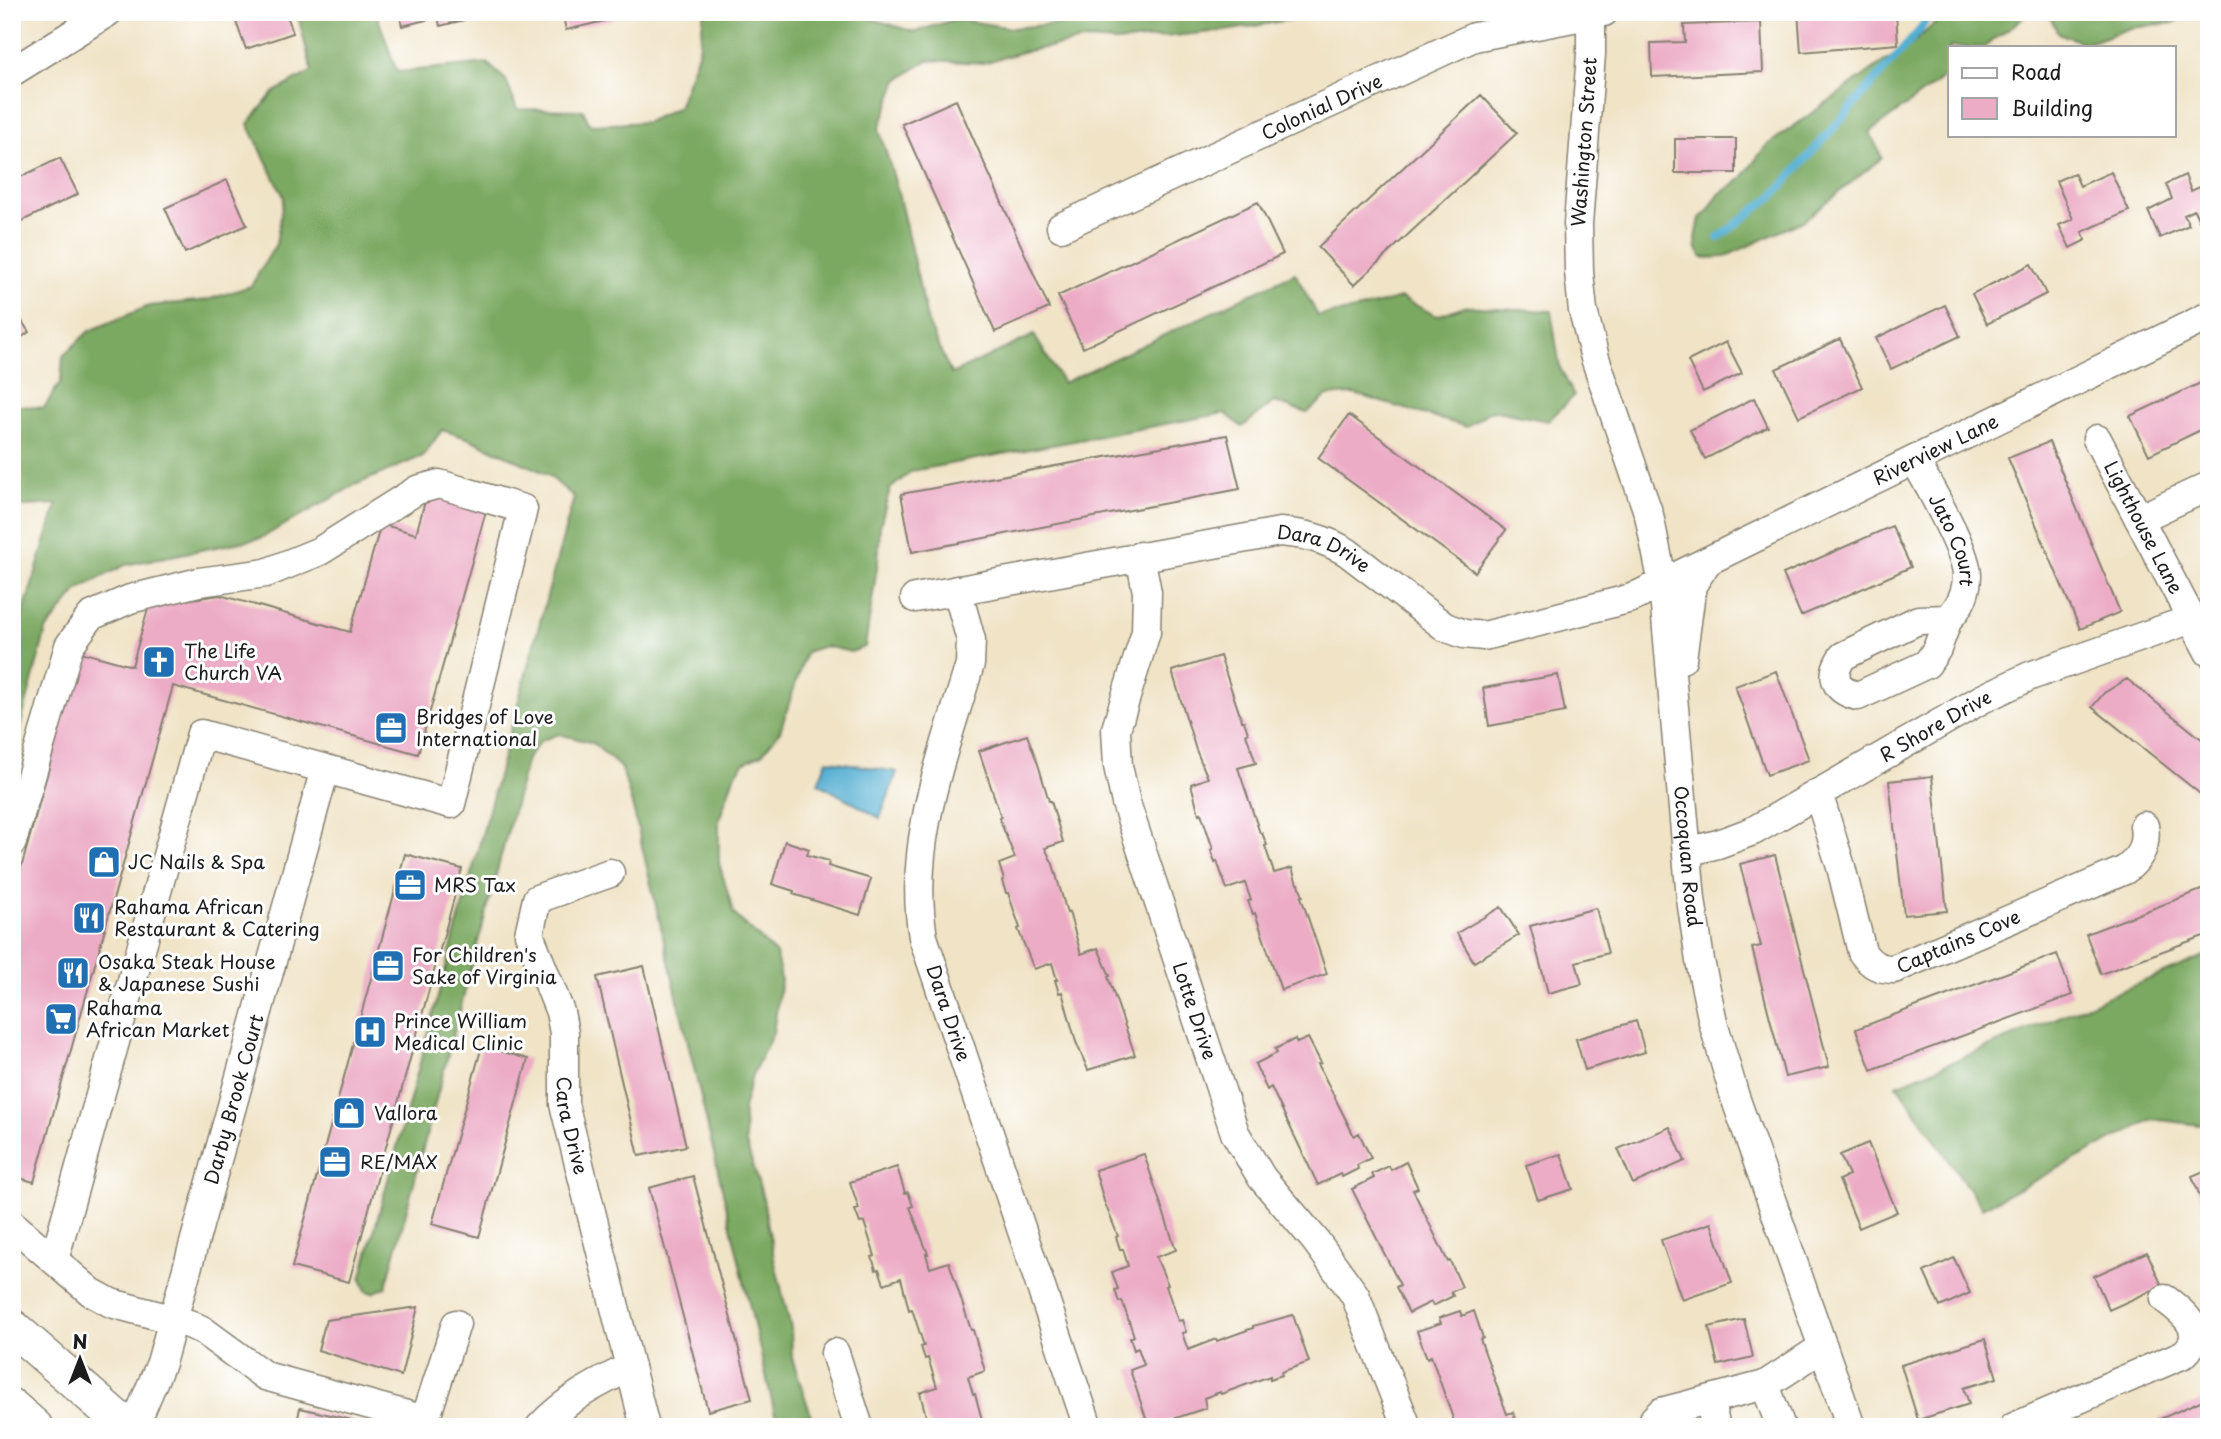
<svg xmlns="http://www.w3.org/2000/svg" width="2221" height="1439" font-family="'Playpen Sans',sans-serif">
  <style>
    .forest { fill: #7ca962; stroke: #4c623f; stroke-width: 2 }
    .water { fill: #54afd2; stroke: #386677; stroke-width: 2 }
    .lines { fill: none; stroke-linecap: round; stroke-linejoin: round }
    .stream { stroke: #54afd2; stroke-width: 8 }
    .building { fill: #ecacc6 }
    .minor-casing { stroke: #868071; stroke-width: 31 }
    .major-casing { stroke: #868071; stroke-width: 38 }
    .minor { stroke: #fff; stroke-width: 28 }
    .major { stroke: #fff; stroke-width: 35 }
    .labels { text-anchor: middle; stroke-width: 6; stroke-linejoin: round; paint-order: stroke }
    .street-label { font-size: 19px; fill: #1c1c1c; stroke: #fff }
    .poi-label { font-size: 19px; fill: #1c1c1c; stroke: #fff; text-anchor: start }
  </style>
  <rect width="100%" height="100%" fill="#fff"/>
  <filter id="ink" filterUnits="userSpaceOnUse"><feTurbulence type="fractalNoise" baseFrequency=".0143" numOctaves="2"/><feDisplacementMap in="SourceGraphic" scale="14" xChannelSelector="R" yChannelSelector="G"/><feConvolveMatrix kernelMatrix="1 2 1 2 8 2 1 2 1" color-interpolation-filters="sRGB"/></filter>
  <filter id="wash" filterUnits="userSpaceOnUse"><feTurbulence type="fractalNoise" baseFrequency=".00686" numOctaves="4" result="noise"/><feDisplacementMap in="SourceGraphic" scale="28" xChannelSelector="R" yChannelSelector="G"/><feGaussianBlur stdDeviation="1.57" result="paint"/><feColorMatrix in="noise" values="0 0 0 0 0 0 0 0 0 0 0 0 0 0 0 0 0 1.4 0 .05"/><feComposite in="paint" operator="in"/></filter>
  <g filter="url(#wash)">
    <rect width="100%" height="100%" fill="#f0e3c6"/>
    <!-- forest -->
    <path class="forest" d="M 297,12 L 376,12 L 397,72 L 487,63 L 506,80 L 517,109 L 583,110 L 590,125 L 647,122 L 678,107 L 699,50 L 704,12 L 850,12 L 915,32 L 956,19 L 1012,28 L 1180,12 L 1335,12 L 1231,30 L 1116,42 L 1088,40 L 1022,52 L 983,63 L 928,60 L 898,80 L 879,129 L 897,188 L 928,323 L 951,374 L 1034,335 L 1063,383 L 1295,273 L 1318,316 L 1356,310 L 1401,298 L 1437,316 L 1464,306 L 1551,311 L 1560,368 L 1574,396 L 1548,421 L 1491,410 L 1467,427 L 1354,394 L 1327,396 L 1307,413 L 1274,402 L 1242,427 L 1225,413 L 912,471 L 890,489 L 880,526 L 878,561 L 865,647 L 851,652 L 825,646 L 806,652 L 780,731 L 762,754 L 745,762 L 734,776 L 719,820 L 719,863 L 734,914 L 776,954 L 781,980 L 773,1033 L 752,1075 L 743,1109 L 746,1144 L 762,1194 L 775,1263 L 791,1328 L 792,1358 L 815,1427 L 778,1427 L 634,812 L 622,769 L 593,743 L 559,734 L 540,741 L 527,759 L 386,1287 L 373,1293 L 366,1291 L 361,1279 L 574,497 L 547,474 L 470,439 L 442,430 L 423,456 L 355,485 L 261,538 L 125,565 L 79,589 L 46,630 L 12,757 L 12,649 L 57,504 L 12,507 L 12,405 L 44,408 L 61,381 L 63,356 L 89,331 L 149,306 L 207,300 L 251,286 L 276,244 L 284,197 L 248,124 L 273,93 L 312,71 Z
      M 1947,12 L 2031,12 L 1984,47 L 1950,47 L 1950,73 L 1870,132 L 1882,158 L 1803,221 L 1724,257 L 1702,258 L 1697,249 L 1696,238 L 1700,218 L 1707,212 L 1718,195 L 1741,179 L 1766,146 L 1883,62 L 1909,47 Z
      M 2048,12 L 2190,12 L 2173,23 L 2130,28 L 2091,42 L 2081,42 L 2058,33 Z
      M 2209,954 L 2209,1126 L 2152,1119 L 1982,1208 L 1897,1085 Z"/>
    <!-- water -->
    <path class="water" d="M 827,760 L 897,772 L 880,818 L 818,783 Z"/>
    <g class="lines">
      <!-- stream -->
      <path class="stream" d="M 1718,238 L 1774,195 L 1919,31 L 1931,12"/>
    </g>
    <g id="blocks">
      <!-- building -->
      <path class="building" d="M 263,12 L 286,12 L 293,33 L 246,49 L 236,22 Z
        M 399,12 L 462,12 L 464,20 L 440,26 L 438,17 L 402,26 Z
        M 562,12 L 611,12 L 613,19 L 566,30 Z
        M 1798,12 L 1896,12 L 1898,44 L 1801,52 Z
        M 1761,22 L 1763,72 L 1652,77 L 1651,43 L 1685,42 L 1684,25 Z
        M 1481,95 L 1517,133 L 1354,285 L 1318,247 Z
        M 956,100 L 1049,308 L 995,332 L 902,124 Z
        M 1675,139 L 1736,139 L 1736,173 L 1675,173 Z
        M 60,158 L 78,194 L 12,226 L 12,181 Z
        M 2111,172 L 2129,211 L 2082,232 L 2086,240 L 2070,248 L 2059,225 L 2073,219 L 2056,181 L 2074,173 L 2080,186 Z
        M 2185,175 L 2191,191 L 2209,183 L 2209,219 L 2200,223 L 2194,210 L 2184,215 L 2189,225 L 2160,238 L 2148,211 L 2172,199 L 2166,184 Z
        M 227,180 L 247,225 L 185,253 L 165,208 Z
        M 1258,202 L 1283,254 L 1083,348 L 1058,296 Z
        M 2031,264 L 2046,294 L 1987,324 L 1972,294 Z
        M 1945,305 L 1960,336 L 1891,369 L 1876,338 Z
        M 12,306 L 29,332 L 12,344 Z
        M 1840,339 L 1862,387 L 1799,417 L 1776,369 Z
        M 1726,342 L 1742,373 L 1703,392 L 1688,361 Z
        M 2209,379 L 2209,426 L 2149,455 L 2130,416 Z
        M 1754,398 L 1768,427 L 1705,459 L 1690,430 Z
        M 1349,415 L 1506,530 L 1475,572 L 1318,458 Z
        M 1227,435 L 1240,489 L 912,552 L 901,494 Z
        M 2049,442 L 2120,612 L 2080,629 L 2008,458 Z
        M 427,494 L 486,511 L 418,754 L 173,686 L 34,1182 L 12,1176 L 12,901 L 81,652 L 132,666 L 149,605 L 220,595 L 350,632 L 381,524 L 416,534 Z
        M 1892,526 L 1911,567 L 1801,616 L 1783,574 Z
        M 1220,656 L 1242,721 L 1244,721 L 1248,733 L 1246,734 L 1256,763 L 1238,768 L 1260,833 L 1262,833 L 1267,845 L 1265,846 L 1274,873 L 1292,868 L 1297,884 L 1299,884 L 1303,896 L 1301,897 L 1327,974 L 1281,990 L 1255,913 L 1253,914 L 1248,901 L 1251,900 L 1245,883 L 1227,889 L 1217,861 L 1215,862 L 1211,850 L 1213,849 L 1201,813 L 1199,814 L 1191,784 L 1208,778 L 1196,750 L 1172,671 Z
        M 1776,671 L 1809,760 L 1767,775 L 1735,686 Z
        M 1558,675 L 1565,712 L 1489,726 L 1483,688 Z
        M 2127,679 L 2209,745 L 2209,801 L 2092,707 L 2104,693 Z
        M 1027,735 L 1038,764 L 1049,801 L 1051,801 L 1063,842 L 1045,848 L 1053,864 L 1067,913 L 1069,912 L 1081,954 L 1098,948 L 1110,976 L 1108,977 L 1135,1055 L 1088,1070 L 1076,1042 L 1062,992 L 1059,993 L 1055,980 L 1057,980 L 1052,963 L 1034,969 L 1018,929 L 1020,928 L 1008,893 L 1006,893 L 1002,881 L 1004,880 L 999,864 L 1015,858 L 999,818 L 1001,817 L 979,751 Z
        M 1932,776 L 1947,911 L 1904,915 L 1889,781 Z
        M 785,841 L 809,849 L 807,855 L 829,861 L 828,866 L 871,879 L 860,915 L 793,894 L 794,891 L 772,884 Z
        M 405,854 L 462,869 L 349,1282 L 292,1267 Z
        M 1775,855 L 1829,1067 L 1785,1077 L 1752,948 L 1761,946 L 1740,864 Z
        M 2209,887 L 2209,934 L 2101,974 L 2086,934 Z
        M 1501,907 L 1519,935 L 1474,962 L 1457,933 Z
        M 1596,908 L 1608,953 L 1576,962 L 1582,984 L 1548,993 L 1530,926 Z
        M 2057,954 L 2072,995 L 1871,1070 L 1856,1029 Z
        M 644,966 L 686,1146 L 639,1156 L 597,977 Z
        M 1636,1021 L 1645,1052 L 1585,1070 L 1576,1039 Z
        M 1308,1038 L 1321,1063 L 1318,1064 L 1354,1136 L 1359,1133 L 1371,1158 L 1357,1165 L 1358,1169 L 1342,1177 L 1340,1174 L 1318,1185 L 1271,1087 L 1267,1090 L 1255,1064 L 1277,1053 L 1275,1049 L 1295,1039 L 1297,1043 Z
        M 482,1046 L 528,1059 L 479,1237 L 432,1224 Z
        M 1670,1127 L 1685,1161 L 1633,1184 L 1618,1149 Z
        M 1868,1143 L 1897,1212 L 1859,1228 L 1839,1180 L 1849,1175 L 1840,1155 Z
        M 1144,1154 L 1176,1250 L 1156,1257 L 1168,1285 L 1166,1286 L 1178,1321 L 1182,1320 L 1186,1332 L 1182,1333 L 1188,1350 L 1216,1339 L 1217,1341 L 1253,1328 L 1253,1326 L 1293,1315 L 1309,1362 L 1281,1372 L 1282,1375 L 1270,1379 L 1270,1376 L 1221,1394 L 1220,1392 L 1204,1398 L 1206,1408 L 1149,1427 L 1130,1370 L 1144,1365 L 1138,1348 L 1134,1350 L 1130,1338 L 1134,1336 L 1122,1301 L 1119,1302 L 1115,1290 L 1118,1289 L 1112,1272 L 1128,1266 L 1123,1249 L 1120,1249 L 1116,1237 L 1118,1236 L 1104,1201 L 1095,1170 Z
        M 1561,1154 L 1573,1189 L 1538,1200 L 1526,1165 Z
        M 1406,1162 L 1418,1188 L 1413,1190 L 1448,1262 L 1450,1261 L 1462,1287 L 1451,1292 L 1453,1296 L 1433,1306 L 1431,1302 L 1409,1313 L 1396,1287 L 1400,1285 L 1352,1189 L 1374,1178 L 1372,1174 L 1389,1166 L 1391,1170 Z
        M 897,1167 L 905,1193 L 908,1192 L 913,1206 L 910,1207 L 928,1254 L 926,1254 L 930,1268 L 949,1262 L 971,1330 L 973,1330 L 985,1371 L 968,1377 L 973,1394 L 975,1394 L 984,1427 L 931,1427 L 930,1423 L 928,1424 L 920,1393 L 937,1387 L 928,1358 L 925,1359 L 921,1347 L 924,1346 L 912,1309 L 909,1310 L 901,1278 L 884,1284 L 879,1269 L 876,1270 L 872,1257 L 875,1256 L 864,1222 L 860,1223 L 855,1210 L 859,1209 L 850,1182 Z
        M 2209,1169 L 2209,1219 L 2192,1176 Z
        M 693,1176 L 752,1399 L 708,1411 L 649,1188 Z
        M 1711,1223 L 1732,1283 L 1682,1300 L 1661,1240 Z
        M 2147,1252 L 2162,1286 L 2109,1310 L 2094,1276 Z
        M 1954,1258 L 1970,1293 L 1940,1307 L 1924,1272 Z
        M 418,1307 L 401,1376 L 318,1350 L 326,1320 Z
        M 1460,1311 L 1462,1316 L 1474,1311 L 1483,1338 L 1480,1339 L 1507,1414 L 1513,1412 L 1518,1427 L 1456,1427 L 1431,1356 L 1427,1358 L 1417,1331 L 1441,1323 L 1439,1318 Z
        M 1744,1319 L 1753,1357 L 1718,1365 L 1709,1327 Z
        M 1985,1339 L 1997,1378 L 1964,1388 L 1969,1404 L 1918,1420 L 1901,1365 Z
        M 2209,1397 L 2209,1427 L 2161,1427 L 2158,1420 Z
        M 300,1408 L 352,1420 L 350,1427 L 296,1427 Z"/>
    </g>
  </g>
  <g filter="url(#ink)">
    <use href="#blocks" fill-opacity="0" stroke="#868071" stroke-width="2"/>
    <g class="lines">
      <defs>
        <g id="minor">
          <path id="s1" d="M 1591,12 L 1591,54 L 1578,224 L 1579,272 L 1583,311 L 1595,358 L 1649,515 L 1663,584 L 1691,899 L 1700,961 L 1713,1022 L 1735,1097 L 1851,1427"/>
          <path d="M 12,72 L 108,12"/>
          <path id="s2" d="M 1061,227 L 1474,37 L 1604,12"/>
          <path id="s3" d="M 2097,439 L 2209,652"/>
          <path id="s4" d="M 1915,460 C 1928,485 1967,551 1967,575 C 1967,593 1960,607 1948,619"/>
          <path d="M 2139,519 L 2209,486"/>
          <path id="s5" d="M 1140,556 L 1147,592 L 1146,632 L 1116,729 L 1118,766 L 1126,803 L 1235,1133 L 1262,1178 L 1315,1240 L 1355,1295 L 1407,1427"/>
          <path id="s6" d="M 957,590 L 971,640 L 970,664 C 944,753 907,842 923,937 L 1088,1427"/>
          <path id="s7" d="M 915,598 L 1280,532 C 1305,534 1325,539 1347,552 L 1445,627 L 1464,634 L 1484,636 L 1632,598 L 2209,316"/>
          <path d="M 1948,619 L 1937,649 L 1927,664 L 1858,696 C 1835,691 1829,676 1843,656 L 1918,620 Z"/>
          <path d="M 1682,659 L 1692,585 L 1707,562"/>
          <path id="s8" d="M 1818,793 L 1841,867 L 1862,952 C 1871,965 1879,969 1894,969 L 2125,870 C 2140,859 2147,845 2144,826"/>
          <path d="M 12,842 L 69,646 L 91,616 L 130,599 L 199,582 L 266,573 L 320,551 L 417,490 L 439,484 L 523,509 L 451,804 L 201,734 L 54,1260"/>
          <path id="s9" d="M 1687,852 L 1718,844 L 1753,831 L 1982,699 L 2030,676 L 2192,619"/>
          <path id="s10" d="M 610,873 L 537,899 L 529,934 L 560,1012 L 564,1033 L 564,1104 L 645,1427"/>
          <path d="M 12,1224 L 91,1292 L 111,1303 L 189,1324 L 202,1330 L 265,1376 L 425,1420 L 456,1324"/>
          <path d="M 835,1353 L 859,1427"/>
          <path d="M 1765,1385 L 1781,1427"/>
          <path d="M 1709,1400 L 1716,1427"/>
          <path id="s11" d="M 134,1427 L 161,1363 L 325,769"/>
          <path d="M 540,1427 C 566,1399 596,1384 630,1367"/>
          <path d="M 1652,1427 L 1654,1419 L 1661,1412 L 1765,1385 L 1823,1347"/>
          <path d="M 2014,1427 L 2184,1354 C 2208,1332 2184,1313 2165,1299"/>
        </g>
        <path id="major" d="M 12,1327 L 127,1427
          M 12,1407 L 35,1427"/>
      </defs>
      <!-- minor casing -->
      <use href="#minor" class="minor-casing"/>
      <!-- major casing -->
      <use href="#major" class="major-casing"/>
      <!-- minor -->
      <use href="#minor" class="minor"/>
      <!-- major -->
      <use href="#major" class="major"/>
    </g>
  </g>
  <!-- icons -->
  <defs>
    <symbol id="church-square" viewBox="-11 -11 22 22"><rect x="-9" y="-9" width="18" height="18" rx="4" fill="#1f6fb2" stroke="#fff"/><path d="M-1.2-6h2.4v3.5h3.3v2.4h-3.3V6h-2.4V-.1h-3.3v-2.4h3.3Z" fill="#fff"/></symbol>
    <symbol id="office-square" viewBox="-11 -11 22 22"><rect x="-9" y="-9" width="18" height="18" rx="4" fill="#1f6fb2" stroke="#fff"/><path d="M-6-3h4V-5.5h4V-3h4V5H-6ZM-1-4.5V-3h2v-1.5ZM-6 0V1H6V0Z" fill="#fff"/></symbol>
    <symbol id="shop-square" viewBox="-11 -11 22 22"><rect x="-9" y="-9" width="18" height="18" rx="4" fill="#1f6fb2" stroke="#fff"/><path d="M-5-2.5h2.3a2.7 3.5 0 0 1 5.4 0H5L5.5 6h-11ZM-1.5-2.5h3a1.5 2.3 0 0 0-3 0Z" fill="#fff"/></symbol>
    <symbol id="restaurant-square" viewBox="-11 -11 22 22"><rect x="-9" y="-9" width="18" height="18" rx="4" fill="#1f6fb2" stroke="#fff"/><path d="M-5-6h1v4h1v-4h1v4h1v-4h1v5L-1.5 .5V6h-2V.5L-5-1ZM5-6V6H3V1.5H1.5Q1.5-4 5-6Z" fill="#fff"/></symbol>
    <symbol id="supermarket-square" viewBox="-11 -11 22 22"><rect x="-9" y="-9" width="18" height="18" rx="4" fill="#1f6fb2" stroke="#fff"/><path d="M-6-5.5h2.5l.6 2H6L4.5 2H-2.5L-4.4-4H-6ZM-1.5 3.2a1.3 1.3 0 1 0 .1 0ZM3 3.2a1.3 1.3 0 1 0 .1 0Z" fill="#fff"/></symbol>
    <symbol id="hospital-square" viewBox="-11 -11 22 22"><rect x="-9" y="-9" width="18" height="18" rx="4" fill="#1f6fb2" stroke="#fff"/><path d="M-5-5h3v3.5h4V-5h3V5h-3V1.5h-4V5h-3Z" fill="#fff"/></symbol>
  </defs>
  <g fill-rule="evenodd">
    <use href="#church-square" x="140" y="643" width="38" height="38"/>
    <use href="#office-square" x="372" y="709" width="38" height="38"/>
    <use href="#shop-square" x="85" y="843" width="38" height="38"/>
    <use href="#office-square" x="391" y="866" width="38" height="38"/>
    <use href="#restaurant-square" x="70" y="899" width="38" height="38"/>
    <use href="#office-square" x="369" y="947" width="38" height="38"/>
    <use href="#restaurant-square" x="54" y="954" width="38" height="38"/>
    <use href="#supermarket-square" x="42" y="1000" width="38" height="38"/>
    <use href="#hospital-square" x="351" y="1013" width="38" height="38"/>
    <use href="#shop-square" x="330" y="1094" width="38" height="38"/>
    <use href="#office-square" x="316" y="1143" width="38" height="38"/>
  </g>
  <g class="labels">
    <!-- street labels -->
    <g class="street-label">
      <text dy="7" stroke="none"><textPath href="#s2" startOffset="287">Colonial Drive</textPath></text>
      <text transform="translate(1584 142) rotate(-86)" y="7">Washington Street</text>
      <text dy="7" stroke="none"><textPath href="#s7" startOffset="1096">Riverview Lane</textPath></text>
      <text dy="7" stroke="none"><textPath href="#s3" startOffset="100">Lighthouse Lane</textPath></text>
      <text dy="7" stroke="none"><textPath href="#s4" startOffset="89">Jato Court</textPath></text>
      <text dy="7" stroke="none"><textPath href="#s7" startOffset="418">Dara Drive</textPath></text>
      <text dy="7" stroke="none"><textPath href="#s9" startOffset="280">R Shore Drive</textPath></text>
      <text dy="7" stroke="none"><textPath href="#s1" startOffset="858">Occoquan Road</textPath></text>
      <text dy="7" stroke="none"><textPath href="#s8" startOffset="273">Captains Cove</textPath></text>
      <text dy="7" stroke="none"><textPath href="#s5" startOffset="472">Lotte Drive</textPath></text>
      <text dy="7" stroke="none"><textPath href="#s6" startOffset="436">Dara Drive</textPath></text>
      <text dy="7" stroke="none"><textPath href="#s11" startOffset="343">Darby Brook Court</textPath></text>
      <text dy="7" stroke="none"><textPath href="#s10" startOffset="312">Cara Drive</textPath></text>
    </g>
    <!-- poi labels -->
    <g class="poi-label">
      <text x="184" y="658">The Life<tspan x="184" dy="22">Church VA</tspan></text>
      <text x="416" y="724">Bridges of Love<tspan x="416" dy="22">International</tspan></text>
      <text x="128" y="869">JC Nails &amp; Spa</text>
      <text x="434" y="892">MRS Tax</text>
      <text x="114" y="914">Rahama African<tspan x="114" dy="22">Restaurant &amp; Catering</tspan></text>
      <text x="412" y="962">For Children's<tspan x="412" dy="22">Sake of Virginia</tspan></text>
      <text x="98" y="969">Osaka Steak House<tspan x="98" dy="22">&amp; Japanese Sushi</tspan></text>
      <text x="86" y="1015">Rahama<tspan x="86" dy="22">African Market</tspan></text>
      <text x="394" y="1028">Prince William<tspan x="394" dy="22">Medical Clinic</tspan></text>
      <text x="374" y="1120">Vallora</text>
      <text x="360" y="1169">RE/MAX</text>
    </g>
  </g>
  <!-- margin -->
  <rect width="2221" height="1439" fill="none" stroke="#fff" stroke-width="42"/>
  <!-- legend -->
  <rect x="1948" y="46" width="228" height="91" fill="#ffffff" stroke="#a4a4a4" stroke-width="2"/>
  <rect x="1962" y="68" width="35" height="10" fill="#ffffff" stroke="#a4a4a4" stroke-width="2"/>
  <text x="2011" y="80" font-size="21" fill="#1c1c1c">Road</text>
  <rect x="1962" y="98" width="35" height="21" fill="#ecacc6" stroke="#a4a4a4" stroke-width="2"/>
  <text x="2011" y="116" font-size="21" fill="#1c1c1c">Building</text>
  <!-- north arrow -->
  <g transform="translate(80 1359)" stroke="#ffffff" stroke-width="5" paint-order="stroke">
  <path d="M0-5L12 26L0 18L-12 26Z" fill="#1c1c1c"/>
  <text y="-10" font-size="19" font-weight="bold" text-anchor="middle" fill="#1c1c1c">N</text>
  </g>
</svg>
